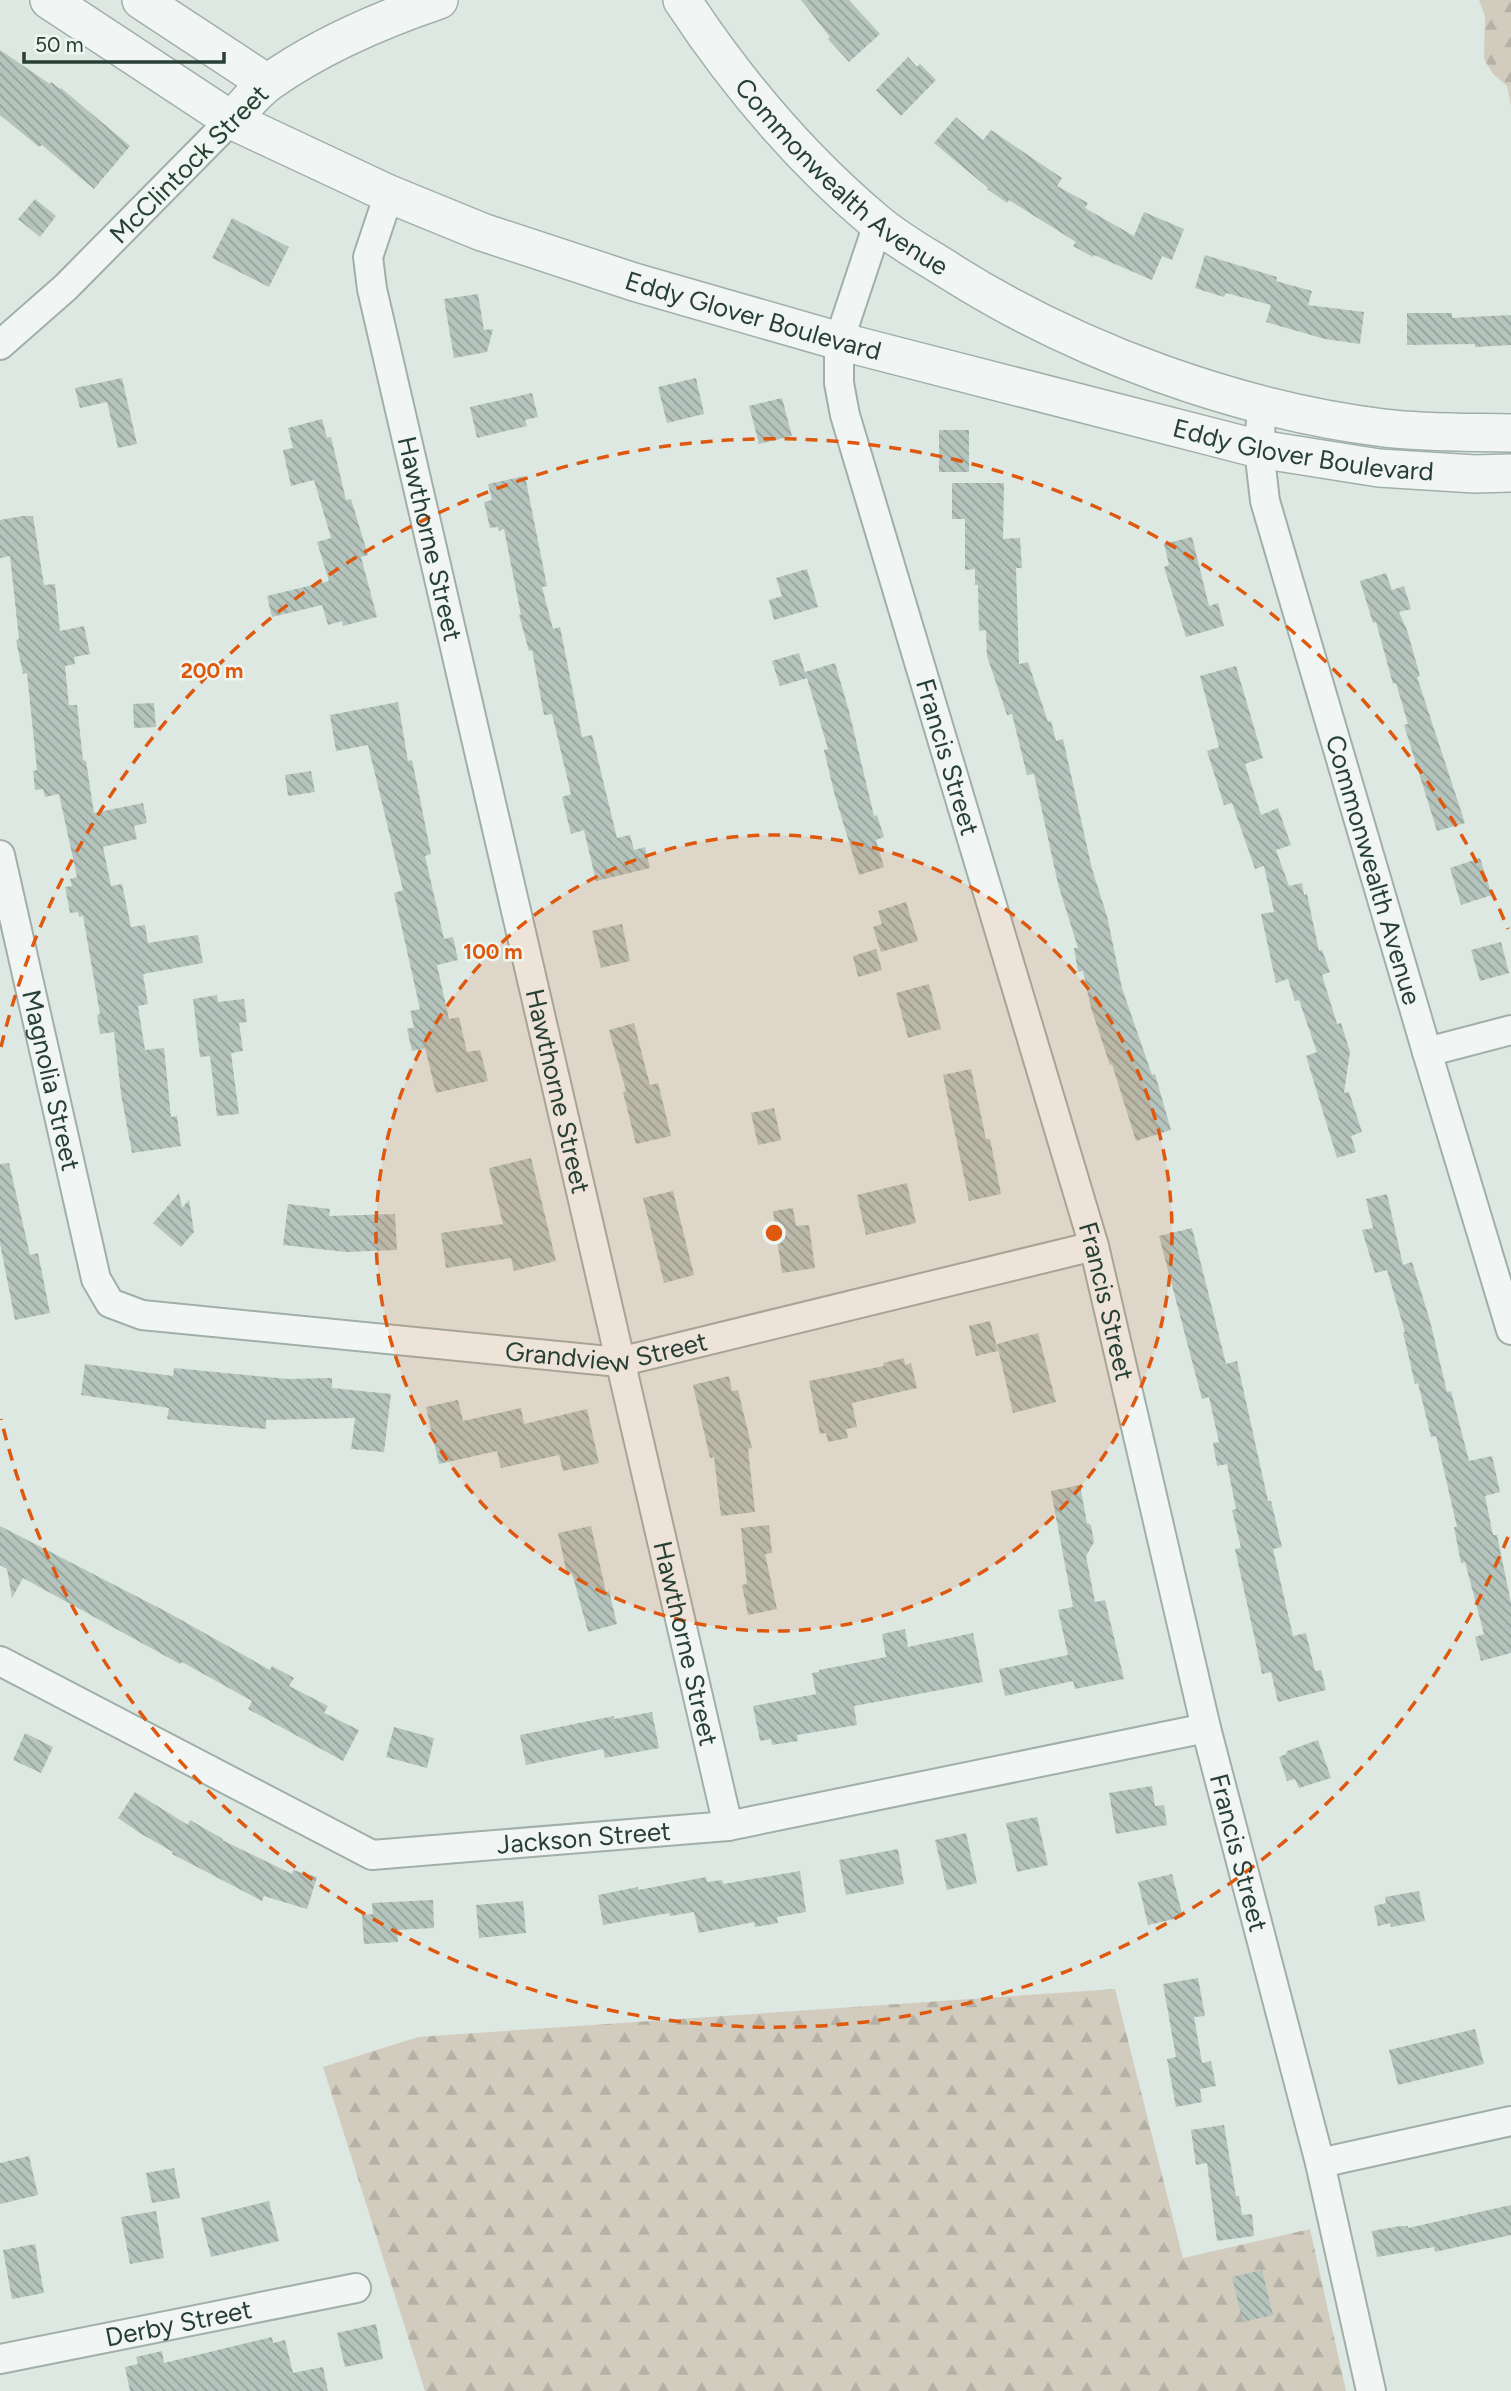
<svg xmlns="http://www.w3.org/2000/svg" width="1511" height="2391" font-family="Figtree,sans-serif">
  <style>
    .forest { fill: url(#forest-firs) }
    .building { fill: url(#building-back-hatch) }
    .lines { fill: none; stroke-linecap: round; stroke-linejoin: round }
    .minor-casing { stroke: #a0afa8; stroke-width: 32 }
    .tertiary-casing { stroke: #a0afa8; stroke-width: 40 }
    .minor { stroke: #f1f6f4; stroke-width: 28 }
    .tertiary { stroke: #f1f6f4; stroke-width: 37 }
    .ring { fill: none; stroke: #de580e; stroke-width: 3.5; stroke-dasharray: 12 9 }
    .labels { text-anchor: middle; stroke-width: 5; stroke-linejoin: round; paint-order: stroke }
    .street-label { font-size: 26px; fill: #273f34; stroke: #eef6f2 }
    .centre { fill: #de580e; stroke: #eef6f2; stroke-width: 3.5 }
    .ring-label { font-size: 21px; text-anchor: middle; font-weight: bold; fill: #de580e; stroke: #eef6f2; stroke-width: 5; stroke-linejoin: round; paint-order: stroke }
  </style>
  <defs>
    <pattern id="forest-firs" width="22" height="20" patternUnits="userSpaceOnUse" patternTransform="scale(1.75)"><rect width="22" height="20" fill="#d2ccbf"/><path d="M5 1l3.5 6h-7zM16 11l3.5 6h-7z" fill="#b4b0a5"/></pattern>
    <pattern id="building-back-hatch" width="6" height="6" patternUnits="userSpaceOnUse" patternTransform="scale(1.75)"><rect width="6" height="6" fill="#b5c5be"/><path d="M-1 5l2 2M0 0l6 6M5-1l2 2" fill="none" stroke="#93a19b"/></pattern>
  </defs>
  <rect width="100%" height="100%" fill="#dee8e3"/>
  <!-- forest -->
  <path class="forest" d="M 1479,0 L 1511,0 L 1511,106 L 1507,86 L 1493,74 L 1484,59 L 1485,16 Z
    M 1115,1989 L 1183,2258 L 1310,2229 L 1346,2391 L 425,2391 L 323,2067 L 418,2037 Z"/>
  <!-- building -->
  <path class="building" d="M 801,0 L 849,0 L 880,34 L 849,62 L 828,39 L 830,37 Z
    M 0,50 L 50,84 L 51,82 L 60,89 L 61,88 L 130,146 L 94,189 L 42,145 L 39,147 L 0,115 Z
    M 908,57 L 917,67 L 920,64 L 936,80 L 901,116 L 876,90 Z
    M 956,117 L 983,140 L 991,130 L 1062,178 L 1057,186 L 1088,203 L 1085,208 L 1134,236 L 1144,212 L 1184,229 L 1172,260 L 1162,256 L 1152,280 L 1094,255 L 1093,257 L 1073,246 L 1076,242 L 1009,200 L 1007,203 L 987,189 L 988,188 L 934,143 Z
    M 35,199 L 56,216 L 40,237 L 18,219 Z
    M 232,218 L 289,247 L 269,287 L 212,258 Z
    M 1205,255 L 1277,277 L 1276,281 L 1312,291 L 1308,305 L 1364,312 L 1360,344 L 1325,339 L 1266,322 L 1271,305 L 1226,293 L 1224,297 L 1195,288 Z
    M 478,294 L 484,330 L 493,329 L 487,352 L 454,358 L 444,299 Z
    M 1407,313 L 1452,313 L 1452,318 L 1511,315 L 1511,345 L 1475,347 L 1475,344 L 1407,345 Z
    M 122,378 L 137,444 L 118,448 L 107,402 L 80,408 L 75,388 Z
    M 696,378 L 704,414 L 667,423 L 658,387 Z
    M 532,393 L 538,417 L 525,420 L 527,426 L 477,438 L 470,407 Z
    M 782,398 L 792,436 L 759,444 L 749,406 Z
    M 322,419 L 327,438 L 331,437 L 346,500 L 351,499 L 368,555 L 361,557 L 377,617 L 343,626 L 342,621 L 328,625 L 322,605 L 272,617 L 267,596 L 329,581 L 317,542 L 331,538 L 314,480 L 291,486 L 283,450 L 293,448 L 288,428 Z
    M 939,430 L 969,430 L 969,472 L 939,472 Z
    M 525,476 L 547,586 L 542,587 L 553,629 L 560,627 L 582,737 L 592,735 L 617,838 L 630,835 L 634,850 L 645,847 L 650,868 L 596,881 L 584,830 L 571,834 L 562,797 L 571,794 L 552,714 L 544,715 L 532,650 L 529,651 L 519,615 L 521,615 L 504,529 L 499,531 L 498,527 L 490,528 L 484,502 L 492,500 L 488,484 Z
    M 952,483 L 1004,483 L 1003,539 L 1020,538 L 1022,568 L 1016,568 L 1019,664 L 1028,662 L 1048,722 L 1051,721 L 1056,741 L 1063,739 L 1092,869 L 1107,916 L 1122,988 L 1152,1075 L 1155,1074 L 1171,1130 L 1136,1141 L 1112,1064 L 1110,1065 L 1091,1008 L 1083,971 L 1078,972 L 1074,948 L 1078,948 L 1058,884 L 1034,774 L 1027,775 L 1012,714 L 1007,715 L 987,656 L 986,630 L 979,631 L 978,585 L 975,585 L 975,569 L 965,570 L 965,519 L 952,519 Z
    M 23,516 L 33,516 L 44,585 L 55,584 L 60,631 L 84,626 L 90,654 L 74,657 L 75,664 L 65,666 L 69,705 L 77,705 L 83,760 L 86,761 L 94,813 L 143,803 L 147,823 L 134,826 L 137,839 L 103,847 L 111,886 L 122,884 L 131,927 L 145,925 L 148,943 L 198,935 L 203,963 L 143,974 L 148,1004 L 138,1006 L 145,1050 L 164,1048 L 171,1117 L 177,1116 L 181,1146 L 132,1153 L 121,1094 L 114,1032 L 100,1034 L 97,1015 L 100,1014 L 83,916 L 79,917 L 78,912 L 70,913 L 65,887 L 72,886 L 70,879 L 77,877 L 59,794 L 45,797 L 43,789 L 35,790 L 33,771 L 37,770 L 27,673 L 23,674 L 16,640 L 19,639 L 10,556 L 0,558 L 0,520 Z
    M 1192,537 L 1209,606 L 1218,603 L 1224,626 L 1186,637 L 1164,567 L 1169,565 L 1164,544 Z
    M 807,569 L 818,607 L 774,620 L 769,600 L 782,596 L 776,578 Z
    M 1386,573 L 1392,590 L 1404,586 L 1411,609 L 1399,612 L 1407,630 L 1420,676 L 1417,677 L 1465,823 L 1437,831 L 1404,725 L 1408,724 L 1396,683 L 1393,684 L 1376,622 L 1373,623 L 1360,581 Z
    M 799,653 L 805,672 L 835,663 L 849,711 L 874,816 L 877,815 L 884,837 L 876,840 L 884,867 L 859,875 L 835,796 L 824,750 L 828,749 L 807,678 L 780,686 L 772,661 Z
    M 1236,666 L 1263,758 L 1245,764 L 1261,815 L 1278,808 L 1291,845 L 1276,850 L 1289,886 L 1302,883 L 1304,895 L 1307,894 L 1319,951 L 1322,950 L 1330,972 L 1322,975 L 1337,1024 L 1341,1023 L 1350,1052 L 1344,1093 L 1349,1092 L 1362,1132 L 1351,1136 L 1356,1152 L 1337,1158 L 1306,1056 L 1317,1052 L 1299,1000 L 1295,1001 L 1288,979 L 1276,983 L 1261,914 L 1274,912 L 1264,866 L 1255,869 L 1232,803 L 1224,805 L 1207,751 L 1219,747 L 1200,676 Z
    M 398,702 L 408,761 L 412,760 L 420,799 L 431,854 L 425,856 L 444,939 L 453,937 L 458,960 L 437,965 L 449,1019 L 459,1017 L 467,1052 L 480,1050 L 488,1081 L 436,1093 L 425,1048 L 412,1051 L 407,1029 L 414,1027 L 410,1011 L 420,1009 L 394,893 L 403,890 L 368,745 L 336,751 L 330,715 Z
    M 154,703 L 156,727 L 134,728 L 133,704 Z
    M 311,771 L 315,792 L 288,796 L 285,775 Z
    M 1480,858 L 1492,895 L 1461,905 L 1450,868 Z
    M 906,902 L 918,941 L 881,952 L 873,927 L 882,924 L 878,911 Z
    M 622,924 L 630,961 L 601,968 L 592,931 Z
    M 1501,942 L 1509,973 L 1480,981 L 1471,950 Z
    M 876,949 L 882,970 L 858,977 L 853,956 Z
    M 929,984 L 941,1029 L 908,1038 L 896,993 Z
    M 217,995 L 218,1002 L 244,999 L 247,1022 L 239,1023 L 243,1051 L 231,1053 L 239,1114 L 217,1116 L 210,1056 L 200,1057 L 193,999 Z
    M 634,1023 L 650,1085 L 658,1083 L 671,1136 L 636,1144 L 623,1092 L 626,1091 L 609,1030 Z
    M 971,1069 L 986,1139 L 990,1139 L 1001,1194 L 969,1201 L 943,1075 Z
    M 774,1108 L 781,1140 L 758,1145 L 751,1113 Z
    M 531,1158 L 556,1261 L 514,1271 L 511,1258 L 446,1268 L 441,1233 L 503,1224 L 489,1168 Z
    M 9,1163 L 30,1255 L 38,1253 L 50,1313 L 15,1320 L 0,1243 L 0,1164 Z
    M 907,1183 L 916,1223 L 866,1235 L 857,1195 Z
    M 673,1191 L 694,1275 L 664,1283 L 643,1198 Z
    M 179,1193 L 182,1208 L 189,1200 L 194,1232 L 181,1247 L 153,1223 Z
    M 1387,1194 L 1403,1265 L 1412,1262 L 1430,1321 L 1447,1392 L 1451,1391 L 1469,1461 L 1492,1456 L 1500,1492 L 1485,1496 L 1493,1535 L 1497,1535 L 1511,1603 L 1511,1653 L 1481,1661 L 1475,1637 L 1484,1634 L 1465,1562 L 1461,1563 L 1454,1527 L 1457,1527 L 1436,1436 L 1431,1437 L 1418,1383 L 1415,1384 L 1403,1332 L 1405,1332 L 1387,1270 L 1375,1273 L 1362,1230 L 1373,1228 L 1366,1199 Z
    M 288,1204 L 330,1209 L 329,1216 L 395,1214 L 397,1250 L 346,1252 L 283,1245 Z
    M 793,1208 L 796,1226 L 809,1225 L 815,1268 L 782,1273 L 773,1211 Z
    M 1192,1228 L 1226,1364 L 1237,1361 L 1268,1501 L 1271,1501 L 1282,1547 L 1273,1549 L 1293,1636 L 1306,1633 L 1315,1671 L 1321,1670 L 1326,1690 L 1278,1702 L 1271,1672 L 1262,1674 L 1257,1649 L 1235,1549 L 1241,1548 L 1232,1510 L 1236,1509 L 1227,1464 L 1217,1466 L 1213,1443 L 1219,1442 L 1209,1397 L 1202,1399 L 1159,1236 Z
    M 990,1321 L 998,1351 L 976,1356 L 969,1326 Z
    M 1038,1333 L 1056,1402 L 1013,1413 L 997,1344 Z
    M 904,1358 L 905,1365 L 911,1363 L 917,1388 L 852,1403 L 857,1427 L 846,1429 L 848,1438 L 828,1442 L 826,1433 L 820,1434 L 809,1381 L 884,1366 L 883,1363 Z
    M 85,1364 L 173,1376 L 174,1368 L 288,1379 L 332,1378 L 332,1388 L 391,1394 L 384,1452 L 351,1449 L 355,1418 L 266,1420 L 266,1429 L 197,1423 L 167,1419 L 169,1408 L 81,1395 Z
    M 729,1376 L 732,1391 L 738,1390 L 752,1448 L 748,1449 L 755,1512 L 721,1516 L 714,1457 L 710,1458 L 693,1385 Z
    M 458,1400 L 463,1421 L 521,1408 L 524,1424 L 587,1409 L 599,1463 L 563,1471 L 559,1455 L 501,1468 L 497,1451 L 439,1464 L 426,1407 Z
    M 1080,1485 L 1087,1523 L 1091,1525 L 1094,1542 L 1086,1556 L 1095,1602 L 1105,1600 L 1124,1679 L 1075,1689 L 1073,1681 L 1005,1696 L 999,1669 L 1068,1655 L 1058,1610 L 1073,1607 L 1051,1491 Z
    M 769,1525 L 772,1553 L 765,1554 L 777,1609 L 748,1615 L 742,1585 L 747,1584 L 741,1528 Z
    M 0,1526 L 167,1612 L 270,1670 L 272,1666 L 294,1678 L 289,1686 L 328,1706 L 324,1713 L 359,1730 L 343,1761 L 248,1709 L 252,1701 L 182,1662 L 180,1664 L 23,1578 L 12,1598 L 7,1569 L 0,1565 Z
    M 591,1526 L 606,1592 L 609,1591 L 617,1624 L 588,1632 L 572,1573 L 567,1574 L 558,1533 Z
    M 905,1629 L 908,1647 L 973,1633 L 983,1682 L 854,1706 L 857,1725 L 797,1735 L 798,1741 L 772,1745 L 771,1739 L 760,1741 L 753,1706 L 816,1694 L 812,1673 L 819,1672 L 819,1670 L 886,1657 L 882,1634 Z
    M 652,1712 L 659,1748 L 605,1758 L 603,1749 L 526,1765 L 520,1735 L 614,1716 L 614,1719 Z
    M 394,1727 L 434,1738 L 427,1768 L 386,1757 Z
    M 25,1733 L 53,1747 L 41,1773 L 13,1760 Z
    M 1318,1740 L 1331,1778 L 1299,1788 L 1295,1779 L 1287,1781 L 1279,1757 L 1286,1754 L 1287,1751 Z
    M 1152,1786 L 1155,1806 L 1164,1805 L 1167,1825 L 1116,1834 L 1109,1793 Z
    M 135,1792 L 188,1825 L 190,1820 L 223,1839 L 222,1840 L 292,1874 L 293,1870 L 317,1877 L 307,1909 L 264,1896 L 262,1901 L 172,1854 L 173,1852 L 138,1832 L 118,1818 Z
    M 1037,1817 L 1048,1865 L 1017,1872 L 1006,1823 Z
    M 966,1833 L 977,1883 L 947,1890 L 935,1840 Z
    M 898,1849 L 904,1884 L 846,1895 L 839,1860 Z
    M 800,1871 L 806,1912 L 777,1917 L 778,1923 L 755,1927 L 754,1922 L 699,1933 L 694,1912 L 670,1916 L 669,1913 L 603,1925 L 598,1895 L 638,1887 L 638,1890 L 706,1877 L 707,1882 L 722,1880 L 723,1884 Z
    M 1172,1874 L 1183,1917 L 1148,1925 L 1138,1882 Z
    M 1419,1891 L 1425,1921 L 1391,1927 L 1390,1923 L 1378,1926 L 1374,1906 L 1386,1903 L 1385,1897 Z
    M 433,1900 L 434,1928 L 397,1930 L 398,1942 L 364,1944 L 362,1915 L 373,1914 L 372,1903 Z
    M 523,1901 L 526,1933 L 479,1938 L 476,1905 Z
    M 1198,1978 L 1205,2016 L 1194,2017 L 1202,2063 L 1211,2061 L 1216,2086 L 1200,2089 L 1202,2102 L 1176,2107 L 1167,2059 L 1176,2057 L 1163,1984 Z
    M 1475,2029 L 1484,2064 L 1398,2085 L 1389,2050 Z
    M 1224,2125 L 1236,2196 L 1239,2196 L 1242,2215 L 1252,2214 L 1254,2236 L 1217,2241 L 1207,2163 L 1196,2165 L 1191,2130 Z
    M 29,2156 L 38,2195 L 0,2204 L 0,2163 Z
    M 174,2168 L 180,2198 L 152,2203 L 146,2173 Z
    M 269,2201 L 279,2241 L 211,2257 L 201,2218 Z
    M 1511,2205 L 1511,2235 L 1435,2252 L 1434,2247 L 1377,2257 L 1372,2231 L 1400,2226 L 1408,2226 L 1408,2228 Z
    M 156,2211 L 164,2258 L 130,2264 L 121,2217 Z
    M 35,2244 L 44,2293 L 12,2299 L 3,2250 Z
    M 1262,2270 L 1273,2315 L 1243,2322 L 1232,2277 Z
    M 376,2324 L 383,2359 L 345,2367 L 337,2333 Z
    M 272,2337 L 273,2343 L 285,2340 L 293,2373 L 323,2367 L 328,2391 L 130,2391 L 125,2367 L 138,2364 L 136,2357 L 162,2351 L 164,2363 Z"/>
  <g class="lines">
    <defs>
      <g id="minor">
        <path id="s1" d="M 389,194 L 368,257 L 372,289 L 728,1826"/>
        <path id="s2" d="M 878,224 L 839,341 L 839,383 L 845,415 L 1094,1246 L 1206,1728 L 1320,2163 L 1371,2391"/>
        <path d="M 0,345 L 66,287 L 231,120"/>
        <path id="s3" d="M 1262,405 L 1259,449 L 1265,501 L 1427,1052 L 1511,1330"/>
        <path id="s4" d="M 0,855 L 96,1279 L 110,1303 L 142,1315 L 619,1362 L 1094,1246"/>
        <path d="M 1427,1052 L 1511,1030"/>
        <path id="s5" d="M 0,1661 L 372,1855 L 728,1826 L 1206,1728"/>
        <path d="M 1320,2163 L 1511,2121"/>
        <path id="s6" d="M 0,2359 L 356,2288"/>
      </g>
      <g id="tertiary">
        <path id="s7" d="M 49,0 L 231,120 L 389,194 L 482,232 L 634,282 L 839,341 L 1259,449 L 1379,468 L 1475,474 L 1511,473"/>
        <path d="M 141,0 L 267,83"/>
        <path id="s8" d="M 682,0 C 736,82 801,159 876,222 C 898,241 926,256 951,272 C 1076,351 1237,410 1384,428 C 1426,433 1469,432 1511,433"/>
        <path d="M 231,120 C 243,108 255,92 269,82 C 321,45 380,20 439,0"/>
      </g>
    </defs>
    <!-- minor casing -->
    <use href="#minor" class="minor-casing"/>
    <!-- tertiary casing -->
    <use href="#tertiary" class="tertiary-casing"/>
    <!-- minor -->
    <use href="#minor" class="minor"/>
    <!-- tertiary -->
    <use href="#tertiary" class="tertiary"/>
  </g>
  <!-- distance rings -->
  <circle cx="774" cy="1233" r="398" fill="#de580e" fill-opacity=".12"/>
  <g class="ring">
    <circle cx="774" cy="1233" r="398"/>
    <path d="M1508 1537A795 795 0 0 1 1 1419M1 1047A795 795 0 0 1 1508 929"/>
  </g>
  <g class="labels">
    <!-- street labels -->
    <g class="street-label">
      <text transform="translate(189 164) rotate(-45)" y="9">McClintock Street</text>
      <text dy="9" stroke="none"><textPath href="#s8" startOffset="240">Commonwealth Avenue</textPath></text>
      <text dy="9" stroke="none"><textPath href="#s7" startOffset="777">Eddy Glover Boulevard</textPath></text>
      <text dy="9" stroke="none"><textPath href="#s7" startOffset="1344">Eddy Glover Boulevard</textPath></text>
      <text dy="9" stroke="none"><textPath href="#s1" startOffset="355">Hawthorne Street</textPath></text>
      <text dy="9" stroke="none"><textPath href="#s2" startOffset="555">Francis Street</textPath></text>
      <text dy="9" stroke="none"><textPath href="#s3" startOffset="481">Commonwealth Avenue</textPath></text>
      <text dy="9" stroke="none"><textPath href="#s4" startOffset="231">Magnolia Street</textPath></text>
      <text dy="9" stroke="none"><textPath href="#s1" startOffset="922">Hawthorne Street</textPath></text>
      <text dy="9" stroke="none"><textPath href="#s2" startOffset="1122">Francis Street</textPath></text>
      <text dy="9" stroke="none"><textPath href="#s4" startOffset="964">Grandview Street</textPath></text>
      <text dy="9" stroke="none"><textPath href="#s1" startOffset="1489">Hawthorne Street</textPath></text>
      <text dy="9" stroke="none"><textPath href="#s5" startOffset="632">Jackson Street</textPath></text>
      <text dy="9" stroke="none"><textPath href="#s2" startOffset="1689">Francis Street</textPath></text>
      <text dy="9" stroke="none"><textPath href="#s6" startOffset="182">Derby Street</textPath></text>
    </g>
  </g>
  <circle cx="774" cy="1233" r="10" class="centre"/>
  <g class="ring-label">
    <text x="212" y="678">200 m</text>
    <text x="493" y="959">100 m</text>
  </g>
  <!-- scale -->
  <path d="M24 52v10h200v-10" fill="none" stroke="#273f34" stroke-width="3.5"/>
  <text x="35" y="52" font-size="21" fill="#273f34" stroke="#eef6f2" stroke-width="5" paint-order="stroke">50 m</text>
</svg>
